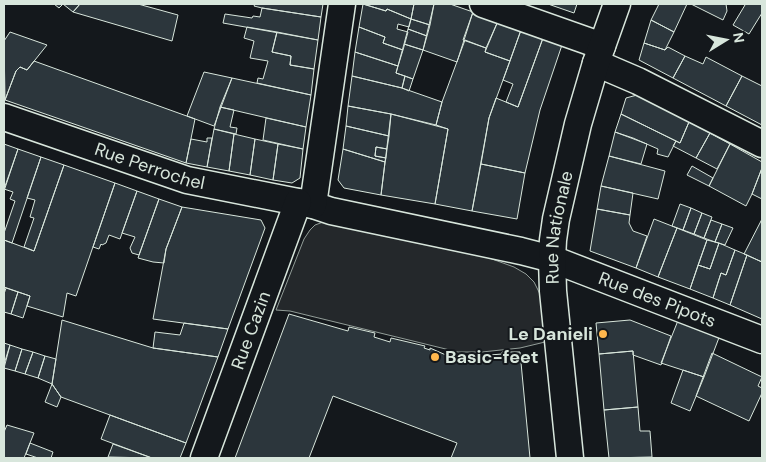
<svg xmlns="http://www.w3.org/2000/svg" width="766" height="462" font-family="'DM Sans',sans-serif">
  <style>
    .parking { fill: #24282b; stroke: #939e99 }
    .building { fill: #2c363c; stroke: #d8e6dc }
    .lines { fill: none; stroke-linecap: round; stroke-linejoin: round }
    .street-casing { stroke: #d8e6dc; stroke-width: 29 }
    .street { stroke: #14181c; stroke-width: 26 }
    .poi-dot { fill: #ffb74d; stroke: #14181c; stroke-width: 2 }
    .labels { text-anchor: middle; stroke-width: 4; stroke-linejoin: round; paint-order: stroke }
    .street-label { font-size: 18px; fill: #d8e6dc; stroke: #14181c }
    .poi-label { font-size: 18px; font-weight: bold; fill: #d8e6dc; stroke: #14181c; text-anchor: end }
  </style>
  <rect width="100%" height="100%" fill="#14181c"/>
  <!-- parking -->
  <path class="parking" d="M 326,221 L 456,246 L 514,267 L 526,274 L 534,282 L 541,296 L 545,342 L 520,348 L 482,352 L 458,352 L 290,311 L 276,310 L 304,239 L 310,230 L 315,225 Z"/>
  <!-- building -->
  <path class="building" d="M 54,4 L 80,4 L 73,12 L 63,4 L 59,8 Z
    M 80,4 L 138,4 L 178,15 L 172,41 L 73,12 Z
    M 255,4 L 323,4 L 321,17 L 262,8 L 254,6 Z
    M 363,4 L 386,11 L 387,9 L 411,19 L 409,27 L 398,24 L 397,29 L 408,32 L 403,50 L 383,43 L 385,37 L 359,27 Z
    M 363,4 L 414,4 L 411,19 L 387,9 L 386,11 Z
    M 414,4 L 434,4 L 430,25 L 411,19 Z
    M 434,4 L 450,4 L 473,12 L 457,62 L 423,50 Z
    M 548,4 L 577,4 L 574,13 Z
    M 659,4 L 687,4 L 674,32 L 651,20 Z
    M 691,4 L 726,4 L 727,11 L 723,20 Z
    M 743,4 L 762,4 L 762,13 L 749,34 L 733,25 L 745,5 Z
    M 262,8 L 321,17 L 318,40 L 223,23 L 225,14 L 252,18 L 253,16 L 260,17 Z
    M 473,12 L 498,21 L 486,48 L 463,40 Z
    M 411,19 L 430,25 L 427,36 L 408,29 Z
    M 651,20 L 674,32 L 665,50 L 644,43 Z
    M 498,21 L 521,30 L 510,61 L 485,52 Z
    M 247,27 L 277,32 L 272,52 L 291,56 L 290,65 L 314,69 L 311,95 L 257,83 L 258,78 L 263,79 L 268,61 L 250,58 L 254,41 L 244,38 Z
    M 359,27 L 385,37 L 383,43 L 403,50 L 398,66 L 355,52 Z
    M 408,29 L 427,36 L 423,50 L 404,44 Z
    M 521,30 L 543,38 L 518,107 L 506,102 L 513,84 L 503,80 Z
    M 10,32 L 47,45 L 27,70 L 20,67 L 16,71 L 5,100 L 4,41 Z
    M 277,32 L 318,40 L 314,69 L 290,65 L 291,56 L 272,52 Z
    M 543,38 L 562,45 L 540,110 L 525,173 L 481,164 L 489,118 L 496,98 L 518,107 Z
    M 465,40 L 486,48 L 485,52 L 510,61 L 489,118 L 472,211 L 435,204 L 448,129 L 436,125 L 442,102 Z
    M 644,43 L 665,50 L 668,47 L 685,56 L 673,78 L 639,60 Z
    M 404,44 L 423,50 L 413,79 L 396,73 Z
    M 355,52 L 398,66 L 396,73 L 405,76 L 402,88 L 352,76 Z
    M 685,56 L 703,64 L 706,57 L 742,76 L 726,106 L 673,78 Z
    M 34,61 L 195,119 L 186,163 L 5,100 L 16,71 L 20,67 L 27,70 Z
    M 204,72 L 232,78 L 214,126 L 187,116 Z
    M 352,76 L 402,88 L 442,102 L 436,125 L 391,114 L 348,106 Z
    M 405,76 L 413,79 L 409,91 L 402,88 Z
    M 742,76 L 762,86 L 762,125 L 726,106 Z
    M 232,78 L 311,95 L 306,127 L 220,107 Z
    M 637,95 L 689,122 L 680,143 L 621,114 L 626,98 Z
    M 348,106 L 391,114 L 389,136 L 346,126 Z
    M 220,107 L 234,110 L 230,127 L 237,128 L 236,134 L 214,129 Z
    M 391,114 L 448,129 L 435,204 L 381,195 Z
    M 621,114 L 676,141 L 668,157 L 657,154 L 658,149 L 633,138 L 615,132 Z
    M 266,118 L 306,127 L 303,149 L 263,140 Z
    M 689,122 L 710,133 L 696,158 L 673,146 L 676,141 L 680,143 Z
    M 346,126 L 389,136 L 387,149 L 376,147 L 375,156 L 386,158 L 385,162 L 343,149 Z
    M 214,129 L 234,134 L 229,171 L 207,167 Z
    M 615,132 L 647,144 L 641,164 L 609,156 Z
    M 710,133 L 730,144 L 717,169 L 696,158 Z
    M 234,134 L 255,139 L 250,175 L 229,171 Z
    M 207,138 L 212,138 L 207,167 L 186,163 L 191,139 L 207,142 Z
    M 255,139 L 278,144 L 273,180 L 250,175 Z
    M 4,144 L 18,149 L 4,191 Z
    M 278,144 L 303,149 L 300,178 L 292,183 L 273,180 Z
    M 730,144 L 762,162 L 762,168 L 752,194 L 746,206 L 709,186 Z
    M 376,147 L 387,149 L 386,158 L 375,156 Z
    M 18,149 L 41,157 L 12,243 L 4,240 L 4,233 L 15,201 L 10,199 L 13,192 L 4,189 Z
    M 343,149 L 385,162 L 381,195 L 344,188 L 338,180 Z
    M 609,156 L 665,171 L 658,199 L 601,186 Z
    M 41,157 L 64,165 L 34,251 L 24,247 L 34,218 L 30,217 L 35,200 L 27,198 Z
    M 481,164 L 525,173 L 517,219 L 472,211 Z
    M 64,165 L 115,183 L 76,296 L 67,293 L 63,317 L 27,306 L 30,296 L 4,287 L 4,240 L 34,251 Z
    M 692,166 L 713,178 L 709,186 L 687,175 Z
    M 762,168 L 762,199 L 752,194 Z
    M 115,183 L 137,191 L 120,239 L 109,235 L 106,243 L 102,245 L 101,244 L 99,249 L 93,247 Z
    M 601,186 L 633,193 L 630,215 L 597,209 Z
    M 137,191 L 159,199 L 139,255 L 132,253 L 130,248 L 135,237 L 122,233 Z
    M 159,199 L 182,207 L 166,249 L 164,263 L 153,262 L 138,258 Z
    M 680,204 L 691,208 L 683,230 L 672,226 Z
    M 182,207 L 261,220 L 265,228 L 228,329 L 153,319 L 166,249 Z
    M 691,208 L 702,213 L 694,234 L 683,230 Z
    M 597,209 L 630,215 L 629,223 L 633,231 L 647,236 L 636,268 L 590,251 Z
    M 702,213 L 712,217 L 704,238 L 694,234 Z
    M 654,219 L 677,228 L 658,277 L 636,268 Z
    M 762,219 L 762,262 L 744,254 Z
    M 711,220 L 722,224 L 715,242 L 704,238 Z
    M 722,224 L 733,228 L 725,245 L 715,242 Z
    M 677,228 L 707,240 L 690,289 L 658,277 Z
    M 707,240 L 719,243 L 710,269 L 698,265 Z
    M 719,243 L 735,250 L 726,275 L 721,273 L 713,298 L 690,289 L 698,265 L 710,269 Z
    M 735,250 L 747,255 L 730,305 L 713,298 L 721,273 L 726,275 Z
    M 747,255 L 762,262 L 762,319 L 730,305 Z
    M 6,288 L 18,292 L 11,314 L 4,312 L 4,294 Z
    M 18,292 L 30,296 L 23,318 L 11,314 Z
    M 289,314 L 348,331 L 349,327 L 375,333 L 374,337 L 390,342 L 391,338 L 425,346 L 424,348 L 430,350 L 430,348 L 464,363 L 466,357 L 502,354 L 502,352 L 520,352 L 530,458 L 451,458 L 457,443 L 333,396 L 309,458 L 235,458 Z
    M 679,318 L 720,335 L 704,377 L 661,363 Z
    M 62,320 L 153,348 L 218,357 L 186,443 L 61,397 L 52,384 Z
    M 630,320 L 671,336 L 661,365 L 633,355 L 633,351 L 599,354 L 596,323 Z
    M 184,323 L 228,329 L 218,357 L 153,348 L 155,332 L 180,335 Z
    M 4,343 L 10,345 L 4,364 Z
    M 10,345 L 22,349 L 15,371 L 4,368 Z
    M 22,349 L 33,352 L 25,374 L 15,371 Z
    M 633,351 L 638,407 L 604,410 L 599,354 Z
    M 33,352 L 45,356 L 38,378 L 25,374 Z
    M 712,353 L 762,377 L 758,386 L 762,388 L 762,393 L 749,421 L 696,396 Z
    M 45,356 L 56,359 L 52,384 L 38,378 Z
    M 683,370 L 704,377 L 690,411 L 671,403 Z
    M 52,384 L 61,397 L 57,407 L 45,402 Z
    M 638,407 L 640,431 L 650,431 L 652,457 L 609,458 L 604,410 Z
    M 110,415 L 186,443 L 180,458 L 152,458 L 101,439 Z
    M 7,425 L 34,433 L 24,458 L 4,458 L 4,432 Z
    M 30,443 L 53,452 L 51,458 L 38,458 L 26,454 Z
    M 113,444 L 152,458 L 108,457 Z"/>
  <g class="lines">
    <defs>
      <g id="street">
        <path d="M 483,4 L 602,46"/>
        <path d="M 596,63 L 638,81 L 762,144"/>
        <path id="s1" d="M 4,117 L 187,180 L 313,205 L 331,211 L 521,251 L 552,259 L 762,340"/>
        <path d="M 313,205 L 342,4"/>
        <path id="s2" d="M 204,458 L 298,202"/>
        <path id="s3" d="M 570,458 L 553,291 L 552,259 L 553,240 L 556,219 L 578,124 L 596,63 L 617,4"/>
      </g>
    </defs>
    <!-- street casing -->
    <use href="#street" class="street-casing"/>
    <!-- street -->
    <use href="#street" class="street"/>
  </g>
  <!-- markers -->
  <g class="poi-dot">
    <circle cx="603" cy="334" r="5"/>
    <circle cx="435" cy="357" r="5"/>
  </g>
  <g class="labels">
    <!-- street labels -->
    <g class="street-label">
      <text dy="6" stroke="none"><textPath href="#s1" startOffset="154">Rue Perrochel</textPath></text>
      <text dy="6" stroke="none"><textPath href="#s3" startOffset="232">Rue Nationale</textPath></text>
      <text dy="6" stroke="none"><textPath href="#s1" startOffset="680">Rue des Pipots</textPath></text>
      <text dy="6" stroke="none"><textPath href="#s2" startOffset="136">Rue Cazin</textPath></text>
    </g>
    <!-- poi labels -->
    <g class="poi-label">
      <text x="593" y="340">Le Danieli</text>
      <text x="445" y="363" text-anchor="start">Basic-feet</text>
    </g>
  </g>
  <!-- border -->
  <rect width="766" height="462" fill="none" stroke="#d8e6dc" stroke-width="10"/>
  <!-- north arrow -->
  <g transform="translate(726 40) rotate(80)" stroke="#14181c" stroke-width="4" paint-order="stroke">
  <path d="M0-4L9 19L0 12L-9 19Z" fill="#d8e6dc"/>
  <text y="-8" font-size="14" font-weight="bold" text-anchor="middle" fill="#d8e6dc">N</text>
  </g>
</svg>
